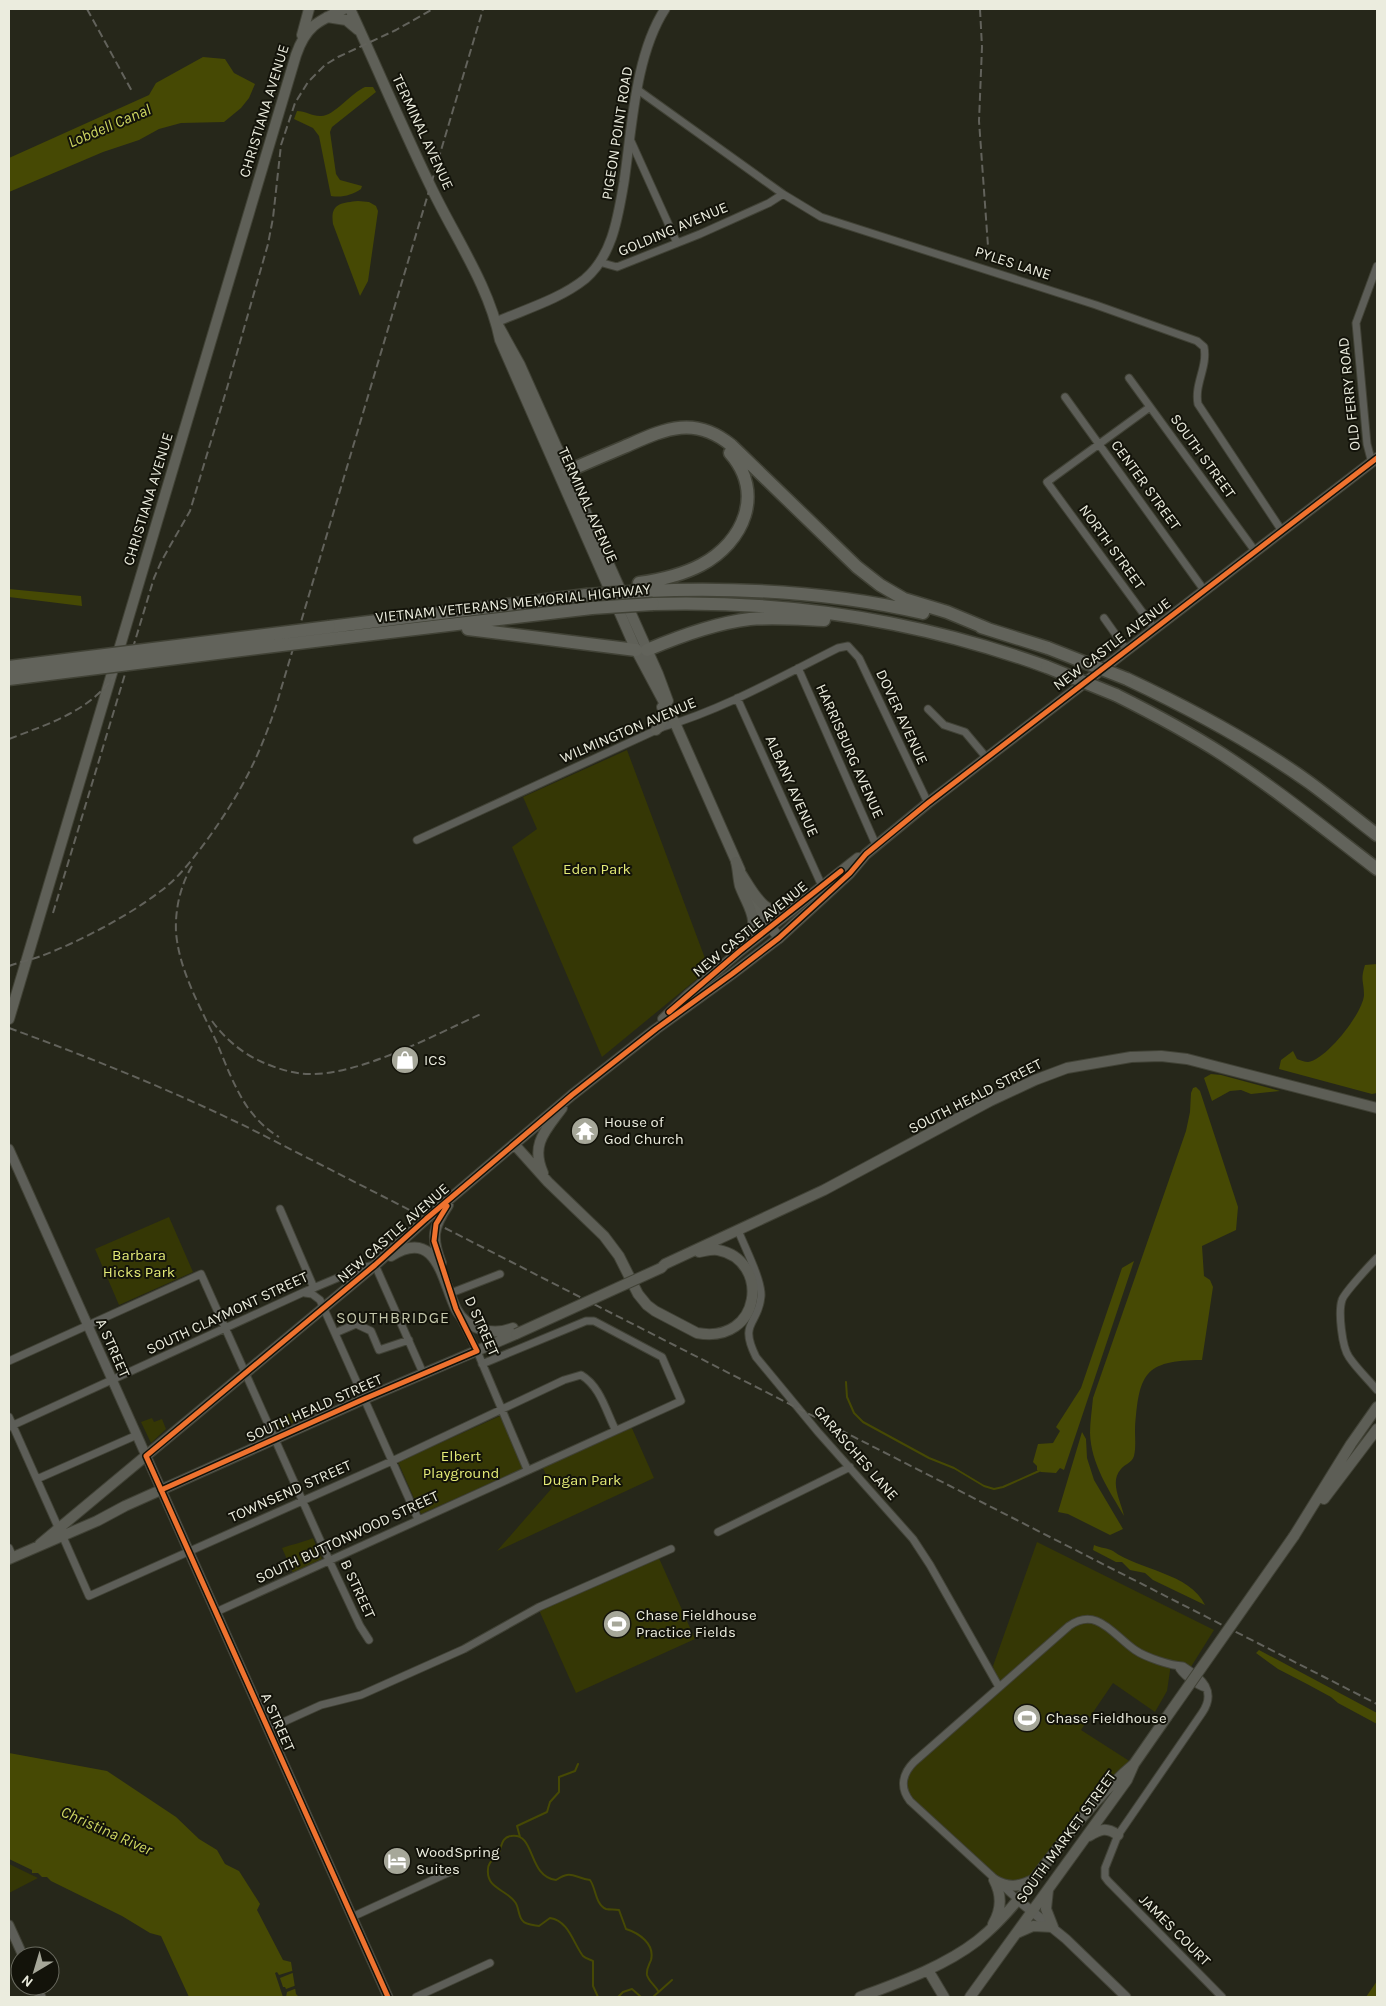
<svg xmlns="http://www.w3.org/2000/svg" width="1386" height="2006" font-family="Karla,sans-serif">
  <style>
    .green { fill: #353705 }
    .water { fill: #464904 }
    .pier { fill: #26271a }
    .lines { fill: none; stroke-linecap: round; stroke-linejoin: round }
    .stream { stroke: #464904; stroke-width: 2 }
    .minor-casing { stroke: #414236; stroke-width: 9 }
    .tertiary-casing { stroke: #414236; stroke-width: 11 }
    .secondary-casing { stroke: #414236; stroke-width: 12 }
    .primary-casing { stroke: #414236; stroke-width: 12 }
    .motorway-casing { stroke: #414236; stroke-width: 15 }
    .minor { stroke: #5d5e58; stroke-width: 7 }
    .tertiary { stroke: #5d5e58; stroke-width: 9 }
    .secondary { stroke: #5f6058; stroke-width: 10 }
    .primary { stroke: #5d5e56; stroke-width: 10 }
    .motorway { stroke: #62635b; stroke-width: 12 }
    .rail { stroke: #62625b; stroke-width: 2; stroke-dasharray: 8 4; stroke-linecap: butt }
    .primary-bridge-casing { stroke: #414236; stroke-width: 12; stroke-linecap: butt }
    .motorway-bridge-casing { stroke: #414236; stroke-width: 15; stroke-linecap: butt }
    .primary-bridge { stroke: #5d5e56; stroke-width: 10 }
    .motorway-bridge { stroke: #62635b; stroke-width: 12 }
    .cycleway-casing { stroke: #13130a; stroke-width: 8 }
    .cycleway { stroke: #ef722f; stroke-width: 5 }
    .labels { text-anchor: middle; stroke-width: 4; stroke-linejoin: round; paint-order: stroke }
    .street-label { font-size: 15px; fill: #ebecde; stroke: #13130a }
    .park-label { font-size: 15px; fill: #e4eb77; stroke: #13130a }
    .poi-label { font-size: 15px; fill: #ebecde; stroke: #13130a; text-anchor: start }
    .water-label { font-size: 16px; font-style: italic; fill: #cdd560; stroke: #13130a }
    .neighbourhood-label { font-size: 16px; letter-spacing: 1px; fill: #c4c7ab; stroke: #13130a }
  </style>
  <rect width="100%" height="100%" fill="#26271a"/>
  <!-- green -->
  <path class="green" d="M 627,750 L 709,969 L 602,1057 L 512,847 L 537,829 L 523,797 Z
    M 169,1217 L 193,1272 L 119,1305 L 95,1249 Z
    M 292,1412 L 297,1421 L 280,1429 L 276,1420 Z
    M 500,1416 L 524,1468 L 421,1514 L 398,1462 Z
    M 152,1418 L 154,1422 L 162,1419 L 166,1429 L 151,1443 L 141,1422 Z
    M 631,1426 L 654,1478 L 497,1551 L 552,1488 L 542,1466 Z
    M 313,1538 L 322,1559 L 293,1573 L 282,1548 C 292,1544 302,1543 313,1538 Z
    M 1037,1542 L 1214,1630 L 1189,1670 L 1171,1664 L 1167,1691 L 1155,1712 L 1113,1683 L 1081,1730 L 1134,1764 L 1034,1880 L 1008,1886 L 910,1801 L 905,1774 L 999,1687 L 993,1666 Z
    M 658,1556 L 695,1639 L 576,1693 L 539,1610 Z
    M 9,1864 L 38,1878 L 9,1893 Z"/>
  <!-- water -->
  <path class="water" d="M 203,57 L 225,59 L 234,73 L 255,84 L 249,98 L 241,108 L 224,122 L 181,123 L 159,129 L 139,140 L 103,152 L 9,192 L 9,158 L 149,95 L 156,83 Z
    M 365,87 L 373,87 L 376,92 L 332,127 L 330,132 L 336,174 L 340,180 L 362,186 L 361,189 C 352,195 342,198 331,196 L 319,136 L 313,128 L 294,119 L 297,111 C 305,111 312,116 320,116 C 332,118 351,93 365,87 Z
    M 358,201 L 369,202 L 376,206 L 378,211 L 368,281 L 360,296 L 333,224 C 330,203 341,203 358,201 Z
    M 9,589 L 81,596 L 82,606 L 9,597 Z
    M 1377,964 L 1377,1093 L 1372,1094 L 1279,1069 L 1281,1060 L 1293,1051 L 1297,1059 C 1300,1060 1305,1062 1308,1062 C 1326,1060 1363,1013 1364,995 C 1364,981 1360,981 1365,965 Z
    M 1211,1074 L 1221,1075 L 1280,1091 L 1251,1094 L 1241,1090 L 1230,1091 L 1212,1101 L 1204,1078 Z
    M 1196,1087 L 1200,1091 L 1238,1207 L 1236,1230 L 1202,1246 L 1204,1276 L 1210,1280 L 1213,1287 L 1202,1360 C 1143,1360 1139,1375 1135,1429 C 1135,1437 1136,1448 1134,1456 C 1132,1463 1125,1464 1121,1469 C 1109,1482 1121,1501 1124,1516 C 1109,1490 1091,1464 1090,1433 C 1090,1422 1092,1409 1093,1398 L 1186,1131 L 1190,1112 L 1191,1093 L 1193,1088 Z
    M 1134,1261 L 1064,1470 L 1060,1468 L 1056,1473 L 1041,1472 L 1037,1470 L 1037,1466 L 1033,1462 L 1038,1444 L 1053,1443 L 1060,1431 L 1056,1427 L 1081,1388 L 1122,1268 Z
    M 1082,1432 L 1086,1439 L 1087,1458 L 1094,1480 L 1123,1529 L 1110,1535 L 1068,1514 L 1058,1512 Z
    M 1094,1545 C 1100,1548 1108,1548 1113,1551 C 1139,1570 1190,1573 1205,1605 L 1153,1580 L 1145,1573 L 1130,1570 L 1122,1562 L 1116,1562 L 1093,1550 Z
    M 1259,1650 L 1377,1713 L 1377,1724 L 1338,1703 L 1331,1697 L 1307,1684 L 1278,1669 L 1256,1653 Z
    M 9,1753 L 107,1771 L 176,1817 L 199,1839 L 217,1850 L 225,1864 L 239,1871 L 260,1904 L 257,1910 L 283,1960 L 291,1962 L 296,1994 L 299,1997 L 189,1997 L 161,1936 L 150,1933 L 122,1916 L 51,1881 L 47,1877 L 42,1877 L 38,1873 L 32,1873 L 32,1870 L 9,1859 Z
    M 1377,1981 L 1377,1997 L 1366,1997 Z"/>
  <!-- pier -->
  <path class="pier" d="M 295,1970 L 295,1972 L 280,1978 L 283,1987 L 285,1987 L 286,1989 L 297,1985 L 297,1988 L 287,1992 L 286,1997 L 283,1997 L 275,1973 L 277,1972 L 279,1975 Z"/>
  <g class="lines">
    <!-- stream -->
    <path class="stream" d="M 846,1382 L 847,1397 L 854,1413 L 863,1422 L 929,1458 L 954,1468 L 984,1486 L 994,1489 L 1003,1487 L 1039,1471
      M 520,1837 L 517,1826 L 547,1812 L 550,1802 L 559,1792 L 559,1777 L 575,1771 L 578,1764
      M 598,1997 L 593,1986 L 593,1961 C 590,1959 586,1959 583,1956 C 573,1943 569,1921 550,1918 L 539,1926 C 534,1925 525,1925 522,1920 C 518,1915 519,1907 515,1902 C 506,1889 486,1889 488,1869 C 488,1861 495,1859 498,1854 C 502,1847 501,1837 511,1836 C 536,1832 527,1876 556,1880 C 572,1869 574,1878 590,1880 C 596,1888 595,1904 606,1909 C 610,1910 615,1909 619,1910 L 626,1929 C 639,1933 655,1944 651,1960 C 649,1965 646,1969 647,1975 C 649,1982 655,1985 658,1991
      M 618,1997 L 623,1992 L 632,1989 L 641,1997
      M 653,1997 L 672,1980"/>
    <defs>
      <path id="minor" d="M 638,90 L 783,194 L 821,217 L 1096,305 L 1197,341 L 1204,347 C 1208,367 1194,384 1198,404 L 1282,531
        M 630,139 L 677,243
        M 599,262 L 617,267 L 700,234 L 769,203 L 783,194
        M 1129,378 L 1255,551
        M 1065,397 L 1204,590
        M 1150,407 L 1047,482 L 1154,628
        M 1372,463 L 1367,444 L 1356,323 L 1377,266
        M 1104,618 L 1126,649
        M 798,668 L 876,845
        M 737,698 L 822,886
        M 928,709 L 944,725 L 965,732 L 986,757
        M 417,840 L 663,727 C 724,709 782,676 838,648 L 848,646 L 859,658 L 928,803
        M 280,1209 L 314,1288
        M 738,1230 C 744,1246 762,1280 761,1296 C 759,1325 738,1321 756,1357 L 818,1432 L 913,1539 L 930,1565 L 999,1687
        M 1377,1258 C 1371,1264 1344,1293 1342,1300 C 1338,1312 1342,1347 1349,1357 C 1357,1369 1368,1379 1377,1390
        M 305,1293 L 312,1294 L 320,1300 L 418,1519
        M 451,1293 L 500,1274
        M 461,1319 L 477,1351 L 527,1469
        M 335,1333 L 356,1324 L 371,1331 L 379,1350 L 409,1340
        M 9,1361 L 201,1274 L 329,1560 L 360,1626 L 369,1640
        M 9,1417 L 58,1527
        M 9,1427 L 304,1292 L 361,1268 L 375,1265 L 423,1373
        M 37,1479 L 137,1435
        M 718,1532 L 850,1467
        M 63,1537 L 89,1596 L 392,1461 L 564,1380 L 581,1375 C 600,1386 606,1411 615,1429
        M 9,1548 L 13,1557
        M 216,1612 L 681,1401 L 662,1357 L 594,1321 L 586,1321 L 482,1364
        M 1178,1666 C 1181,1674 1197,1686 1206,1688
        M 268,1729 L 321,1705 L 361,1695 L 464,1649 L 539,1607 L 671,1549
        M 1018,1900 L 910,1801 C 899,1787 903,1773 914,1762 L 1069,1626 C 1097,1606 1113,1635 1135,1650 C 1145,1657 1171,1666 1183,1666 C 1202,1678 1217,1691 1202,1713 L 1118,1835 L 1105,1868 L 1105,1877 L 1108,1881 L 1222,1997
        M 352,1917 L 452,1871
        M 416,1997 L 490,1963"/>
      <path id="tertiary" d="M 496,322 C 526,309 560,299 585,279 C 613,255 618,216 624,182 C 632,128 635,55 665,9
        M 9,1149 L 388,1997
        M 1018,1900 L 1066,1939 L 1126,1997
        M 9,1925 L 23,1956
        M 36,1986 L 41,1997"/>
      <path id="secondary" d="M 350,9 C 377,67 402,127 430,185 C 454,236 489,285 500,340 L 636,650 L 675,723 L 740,870
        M 327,17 L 346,20 L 358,30
        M 302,35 L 309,9
        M 499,327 L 520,365 L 658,674 L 668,701
        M 656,730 C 663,723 667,716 662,707
        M 750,892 L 764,918 L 779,938
        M 9,1019 L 296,55 C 306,26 318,21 344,9"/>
      <path id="primary" d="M 736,862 C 738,869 738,878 740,886 C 749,910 762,920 744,945
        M 740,872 C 751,888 766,923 791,907
        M 663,1019 L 688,995 L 740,951 L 858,858
        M 514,1144 L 548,1182 L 604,1236 L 619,1256 L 638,1294 L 647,1305 L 655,1311 L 697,1333 C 762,1345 771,1260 718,1250 C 712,1249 705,1251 699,1252
        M 543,1173 C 530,1144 546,1130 562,1108
        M 391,1256 C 437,1227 442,1280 456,1309 C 467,1330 493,1336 513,1328
        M 441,1263 C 431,1238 433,1227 448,1205
        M 661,1268 L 665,1264 L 824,1190 L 990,1101 L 1035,1080 L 1067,1068 L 1131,1057 L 1161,1056 L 1187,1059 L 1377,1108
        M 1324,1499 L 1377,1429
        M 1294,1536 L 1351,1444 L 1377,1407
        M 40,1544 L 375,1265 L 426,1219 L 572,1095 L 656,1029 L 732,974 L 779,938 L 850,873 L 866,854 L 928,803 L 1377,458
        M 9,1559 L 97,1521 L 125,1506 L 364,1399 L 516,1334
        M 1089,1836 C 1101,1829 1106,1827 1118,1835
        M 994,1880 C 1008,1888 1018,1887 1033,1880
        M 1048,1890 L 1046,1909 L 1053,1927
        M 993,1924 C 1002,1909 1002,1895 994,1880
        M 1017,1933 L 1033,1926 L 1053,1927
        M 928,1970 L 944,1997
        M 860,1997 C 900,1982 943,1967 977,1941 C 1000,1923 1017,1902 1034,1879 C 1065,1839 1095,1797 1134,1764
        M 970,1997 L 1127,1780 L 1134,1764 L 1166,1718"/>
      <path id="motorway" d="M 568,471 C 586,463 605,455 624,447 C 663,430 693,414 731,445 L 857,567 L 880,585 L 904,599 L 947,612 L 988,629
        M 639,583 C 660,580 682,575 701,565 C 744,542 765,493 730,453
        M 646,591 C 739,587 832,592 923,613
        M 653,604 C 788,600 921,621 1047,667
        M 329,627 L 586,595
        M 981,627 L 1048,648
        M 468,629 L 636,650
        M 331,639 L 592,608
        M 647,650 C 680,636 715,623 750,619 C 775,617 799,619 824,620
        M 1127,679 C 1191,709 1253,742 1310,783 C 1333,800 1355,818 1377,835
        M 1116,695 C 1152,713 1188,732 1222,754 C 1276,789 1326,830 1377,869"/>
    </defs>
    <!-- minor casing -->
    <use href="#minor" class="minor-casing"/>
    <!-- tertiary casing -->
    <use href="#tertiary" class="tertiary-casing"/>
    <!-- secondary casing -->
    <use href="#secondary" class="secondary-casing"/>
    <!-- primary casing -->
    <use href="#primary" class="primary-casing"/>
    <!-- motorway casing -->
    <use href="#motorway" class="motorway-casing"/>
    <!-- minor -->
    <use href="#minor" class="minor"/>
    <!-- tertiary -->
    <use href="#tertiary" class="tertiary"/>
    <!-- secondary -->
    <use href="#secondary" class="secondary"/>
    <!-- primary -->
    <use href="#primary" class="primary"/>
    <!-- motorway -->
    <use href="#motorway" class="motorway"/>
    <!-- rail -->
    <path class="rail" d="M 87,9 L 133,93
      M 980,9 L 982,47 L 979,121 L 988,246
      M 9,739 C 56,721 98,709 124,660
      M 192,866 C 180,886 175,910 176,932 C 179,971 201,1008 217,1043 C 226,1065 235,1089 248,1108 C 257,1120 267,1130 279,1137
      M 53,913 L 154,578 L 162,560 L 190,511 L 227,388 L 268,244 L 273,218 L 281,145 L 295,103 L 308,82 L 325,65 L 338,57 L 396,30 L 433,9
      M 9,966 C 19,962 31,960 41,956 C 77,943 128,916 158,893 C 178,879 192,860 207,840 C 240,794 258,760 276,706 L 483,9
      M 212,1021 C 225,1039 242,1053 262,1062 C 276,1068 293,1074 309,1074 C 361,1075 434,1035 481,1014
      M 9,1028 C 91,1058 171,1090 249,1128 L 1377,1704"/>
    <defs>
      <path id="primary-bridge" d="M 516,1334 L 661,1268
        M 1166,1718 L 1294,1536"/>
      <path id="motorway-bridge" d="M 586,595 L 646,591
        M 592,608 L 653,604
        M 1048,648 L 1127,679
        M 9,667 L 329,627
        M 1047,667 L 1116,695
        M 9,679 L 331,639"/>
    </defs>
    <!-- primary-bridge casing -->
    <use href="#primary-bridge" class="primary-bridge-casing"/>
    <!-- motorway-bridge casing -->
    <use href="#motorway-bridge" class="motorway-bridge-casing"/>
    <!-- primary-bridge -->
    <use href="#primary-bridge" class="primary-bridge"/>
    <!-- motorway-bridge -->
    <use href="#motorway-bridge" class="motorway-bridge"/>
    <defs>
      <path id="cycleway" d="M 669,1012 L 740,951 L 841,871
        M 161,1490 L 364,1399 L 477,1351 L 456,1309 L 434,1241 L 436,1224 L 447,1206
        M 388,1997 L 146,1456 L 375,1265 L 426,1219 L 572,1095 L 656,1029 L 732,974 L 779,938 L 850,873 L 866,854 L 928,803 L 1377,458"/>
    </defs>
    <!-- cycleway casing -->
    <use href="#cycleway" class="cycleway-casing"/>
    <!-- cycleway -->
    <use href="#cycleway" class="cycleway"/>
  </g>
  <!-- icons -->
  <defs>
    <symbol id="shop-disc" viewBox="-11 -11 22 22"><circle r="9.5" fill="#a6a799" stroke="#13130a"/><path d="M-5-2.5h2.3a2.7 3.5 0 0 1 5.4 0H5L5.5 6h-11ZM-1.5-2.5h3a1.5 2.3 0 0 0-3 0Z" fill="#fff"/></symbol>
    <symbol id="temple-disc" viewBox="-11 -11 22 22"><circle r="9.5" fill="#a6a799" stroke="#13130a"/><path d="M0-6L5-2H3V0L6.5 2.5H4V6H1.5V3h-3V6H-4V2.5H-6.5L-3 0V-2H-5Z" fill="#fff"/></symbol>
    <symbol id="stadium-disc" viewBox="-11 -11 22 22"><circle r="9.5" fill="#a6a799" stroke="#13130a"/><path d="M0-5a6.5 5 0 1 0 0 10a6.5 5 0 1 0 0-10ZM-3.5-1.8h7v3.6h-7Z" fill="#fff"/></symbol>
    <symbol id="hotel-disc" viewBox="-11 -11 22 22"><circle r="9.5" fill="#a6a799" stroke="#13130a"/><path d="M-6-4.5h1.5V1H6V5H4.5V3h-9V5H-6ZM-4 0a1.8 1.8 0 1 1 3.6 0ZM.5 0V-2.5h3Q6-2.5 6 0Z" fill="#fff"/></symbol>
  </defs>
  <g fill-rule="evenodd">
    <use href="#shop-disc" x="389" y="1044" width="32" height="32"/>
    <use href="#temple-disc" x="569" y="1115" width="32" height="32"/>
    <use href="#stadium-disc" x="601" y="1608" width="32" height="32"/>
    <use href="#stadium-disc" x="1011" y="1702" width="32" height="32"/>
    <use href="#hotel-disc" x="381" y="1845" width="32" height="32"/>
  </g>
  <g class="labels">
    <!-- street labels -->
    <g class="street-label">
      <text transform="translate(264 111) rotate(-73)" y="5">CHRISTIANA AVENUE</text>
      <text transform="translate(423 132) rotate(65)" y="5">TERMINAL AVENUE</text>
      <text transform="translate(617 133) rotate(-81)" y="5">PIGEON POINT ROAD</text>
      <text transform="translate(673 229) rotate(-23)" y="5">GOLDING AVENUE</text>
      <text transform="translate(1013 263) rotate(18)" y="5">PYLES LANE</text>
      <text transform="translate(1349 394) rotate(-96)" y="5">OLD FERRY ROAD</text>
      <text transform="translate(1203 456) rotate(54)" y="5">SOUTH STREET</text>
      <text transform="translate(1146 485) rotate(54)" y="5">CENTER STREET</text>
      <text transform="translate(148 499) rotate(-73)" y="5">CHRISTIANA AVENUE</text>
      <text transform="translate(588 505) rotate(66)" y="5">TERMINAL AVENUE</text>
      <text transform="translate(1112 547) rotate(54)" y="5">NORTH STREET</text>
      <text transform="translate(513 603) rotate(-6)" y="5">VIETNAM VETERANS MEMORIAL HIGHWAY</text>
      <text transform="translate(1112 644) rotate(-37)" y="5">NEW CASTLE AVENUE</text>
      <text transform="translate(902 717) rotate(65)" y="5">DOVER AVENUE</text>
      <text transform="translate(628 730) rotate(-23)" y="5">WILMINGTON AVENUE</text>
      <text transform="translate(850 751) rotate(66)" y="5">HARRISBURG AVENUE</text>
      <text transform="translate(792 786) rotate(66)" y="5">ALBANY AVENUE</text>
      <text transform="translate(750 929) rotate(-39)" y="5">NEW CASTLE AVENUE</text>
      <text transform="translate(975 1096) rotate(-27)" y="5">SOUTH HEALD STREET</text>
      <text transform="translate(393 1233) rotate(-41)" y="5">NEW CASTLE AVENUE</text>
      <text transform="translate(227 1313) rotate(-25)" y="5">SOUTH CLAYMONT STREET</text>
      <text transform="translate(482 1326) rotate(66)" y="5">D STREET</text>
      <text transform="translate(113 1348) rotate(66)" y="5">A STREET</text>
      <text transform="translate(314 1408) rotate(-24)" y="5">SOUTH HEALD STREET</text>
      <text transform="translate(856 1453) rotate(49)" y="5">GARASCHES LANE</text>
      <text transform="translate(290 1491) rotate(-24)" y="5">TOWNSEND STREET</text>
      <text transform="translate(347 1537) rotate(-25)" y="5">SOUTH BUTTONWOOD STREET</text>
      <text transform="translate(358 1589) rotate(65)" y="5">B STREET</text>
      <text transform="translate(278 1722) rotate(66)" y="5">A STREET</text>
      <text transform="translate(1066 1837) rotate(-54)" y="5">SOUTH MARKET STREET</text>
      <text transform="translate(1175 1930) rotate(45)" y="5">JAMES COURT</text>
    </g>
    <!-- park labels -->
    <g class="park-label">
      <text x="597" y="874">Eden Park</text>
      <text x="139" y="1260">Barbara<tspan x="139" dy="17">Hicks Park</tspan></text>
      <text x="461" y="1461">Elbert<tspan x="461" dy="17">Playground</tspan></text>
      <text x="582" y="1485">Dugan Park</text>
    </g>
    <!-- poi labels -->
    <g class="poi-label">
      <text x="424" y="1065">ICS</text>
      <text x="604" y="1127">House of<tspan x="604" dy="17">God Church</tspan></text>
      <text x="636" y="1620">Chase Fieldhouse<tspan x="636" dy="17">Practice Fields</tspan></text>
      <text x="1046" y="1723">Chase Fieldhouse</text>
      <text x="416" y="1857">WoodSpring<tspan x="416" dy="17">Suites</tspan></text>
    </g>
    <!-- water labels -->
    <g class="water-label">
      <text transform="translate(109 125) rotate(-23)" y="6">Lobdell Canal</text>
      <text transform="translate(107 1830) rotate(24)" y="6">Christina River</text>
    </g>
    <!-- neighbourhood labels -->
    <g class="neighbourhood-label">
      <text x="393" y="1323">SOUTHBRIDGE</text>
    </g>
  </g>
  <!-- border -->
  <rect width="1386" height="2006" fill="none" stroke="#ebecde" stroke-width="20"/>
  <!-- north arrow -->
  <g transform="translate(35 1971) rotate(218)"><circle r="24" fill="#13130a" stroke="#696a5f"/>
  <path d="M0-4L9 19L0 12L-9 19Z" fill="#a6a799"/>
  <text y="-8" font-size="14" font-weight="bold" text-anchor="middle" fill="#ebecde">N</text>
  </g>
</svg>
